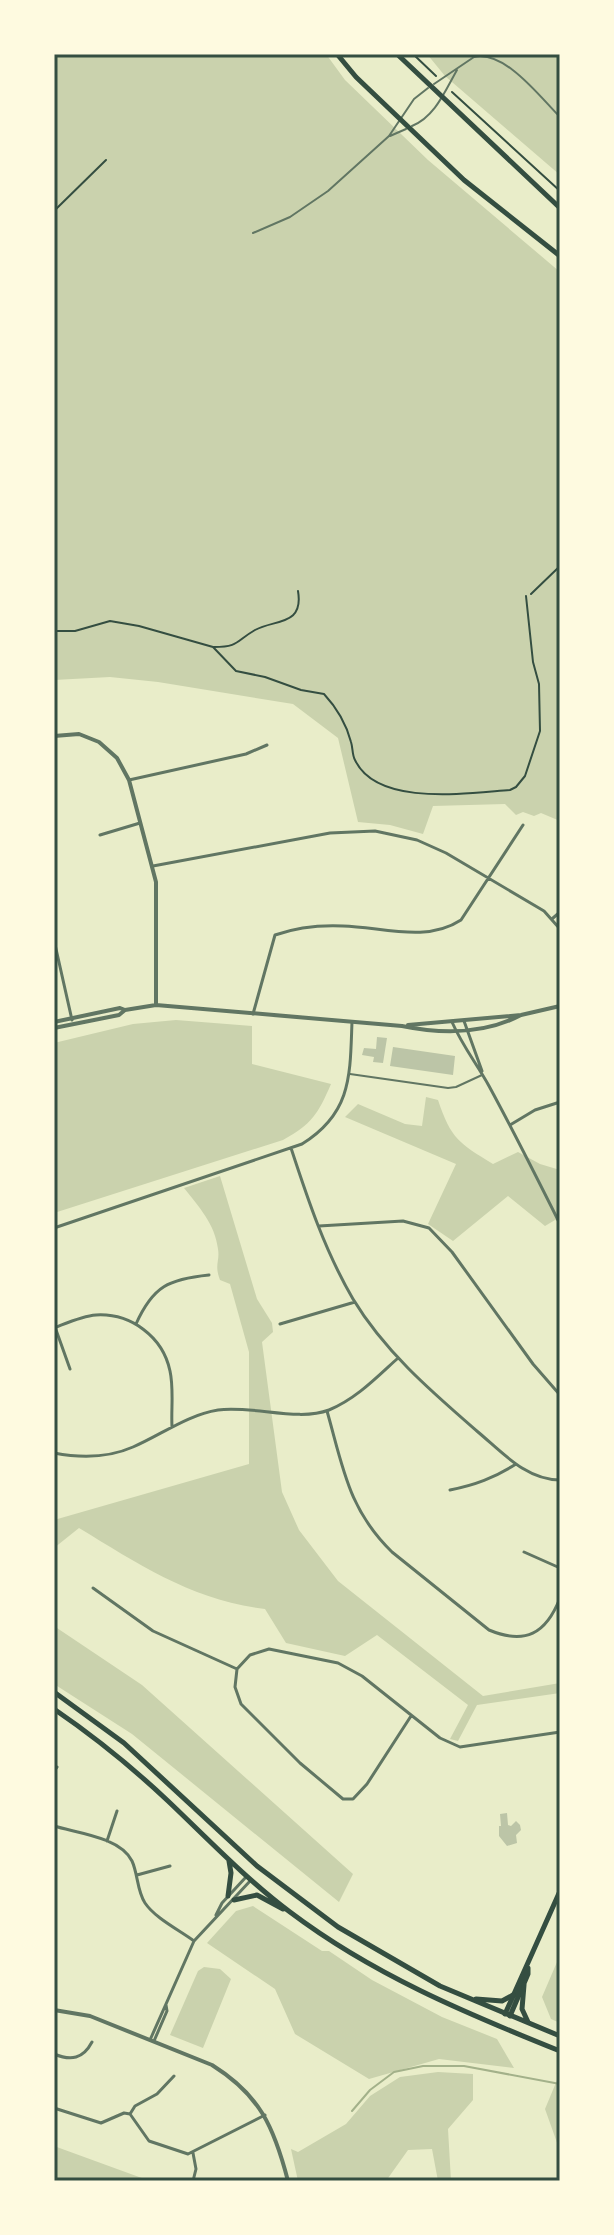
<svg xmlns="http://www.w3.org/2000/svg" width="614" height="2235" font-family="Inter,sans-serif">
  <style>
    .green { fill: #cad2ad }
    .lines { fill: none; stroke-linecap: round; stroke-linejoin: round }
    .stream { stroke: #a3b18a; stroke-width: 2 }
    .building { fill: #bcc5a7 }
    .path { stroke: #344e41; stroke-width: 2 }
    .service { stroke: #617663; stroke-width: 2 }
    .minor { stroke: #617663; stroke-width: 3 }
    .tertiary { stroke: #617663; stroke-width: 4 }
    .secondary { stroke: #344e41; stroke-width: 5 }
    .primary { stroke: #344e41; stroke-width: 5 }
    .neatline { fill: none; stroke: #344e41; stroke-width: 3 }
  </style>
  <rect width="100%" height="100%" fill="#e9edc9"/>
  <!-- green -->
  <path class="green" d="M 54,54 L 326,54 L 345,80 L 428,160 L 560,272 L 560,615 L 557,652 L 560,655 L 560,821 L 541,813 L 534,816 L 523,812 L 516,815 L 505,804 L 433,806 L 423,834 L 390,825 L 358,822 L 338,738 L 293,704 L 158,682 L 110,677 L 54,680 Z
    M 427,54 L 560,54 L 560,175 L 445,76 Z
    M 176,1020 L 252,1026 L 252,1064 L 331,1084 C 318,1114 312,1124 283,1140 L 54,1213 L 54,1043 L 133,1024 Z
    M 426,1097 L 438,1100 C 451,1139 459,1143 493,1164 L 518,1152 L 540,1164 L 560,1170 L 560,1221 L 555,1220 L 545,1226 L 508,1196 L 453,1241 L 428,1224 L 456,1164 L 345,1117 L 358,1104 L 405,1124 L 422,1126 Z
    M 220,1176 L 257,1299 L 272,1323 L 273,1332 L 262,1342 L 282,1492 L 299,1530 L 338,1581 L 483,1696 L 560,1683 L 560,1693 L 477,1705 L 458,1741 L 450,1739 L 468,1705 L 377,1635 L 345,1656 L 286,1643 L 265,1609 C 192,1600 140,1565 79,1528 L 54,1548 L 54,1520 L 249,1464 L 249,1352 L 230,1284 L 220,1280 C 214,1264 220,1262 218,1249 C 215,1224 199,1207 184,1188 Z
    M 54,1626 L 142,1685 L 353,1874 L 339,1902 L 132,1734 L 54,1684 Z
    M 253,1906 L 322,1951 L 329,1951 L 372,1980 L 442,2017 L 497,2039 L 514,2068 L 439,2059 L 369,2079 L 295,2034 L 275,1989 L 207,1943 L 236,1911 Z
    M 560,1955 L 560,2023 L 551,2019 L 542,1997 Z
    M 204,1967 L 220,1969 L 231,1979 L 203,2048 L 170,2035 L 198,1971 Z
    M 438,2072 L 473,2074 L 473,2100 L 448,2129 L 451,2181 L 438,2181 L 432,2149 L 408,2150 L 386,2181 L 298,2181 L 291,2149 L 298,2152 L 346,2124 L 370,2096 L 400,2077 Z
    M 560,2073 L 560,2151 L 545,2109 Z
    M 54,2146 L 150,2181 L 54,2181 Z"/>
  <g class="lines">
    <!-- stream -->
    <path class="stream" d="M 352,2111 L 370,2090 L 394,2072 L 423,2066 L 464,2066 L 560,2084"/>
  </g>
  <!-- building -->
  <path class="building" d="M 377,1037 L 387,1038 L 383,1063 L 373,1062 L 374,1057 L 362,1055 L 364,1048 L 376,1049 Z
    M 393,1047 L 455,1056 L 453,1075 L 390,1066 Z
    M 507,1813 L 508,1825 L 511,1826 L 516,1821 L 520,1825 L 521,1830 L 516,1835 L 517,1843 L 507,1846 L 499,1836 L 499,1826 L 501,1826 L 500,1814 Z"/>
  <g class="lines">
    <!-- path -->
    <path class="path" d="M 413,54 L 436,76
      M 452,92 L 560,191
      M 54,211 L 106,160
      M 531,594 L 560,566
      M 54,631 L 75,631 L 110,621 L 139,626 L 213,647 L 236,671 L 265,677 L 301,690 L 324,694 C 337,708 346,723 351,742 C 353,748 352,755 355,760 C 377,807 468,793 510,790 L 516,787 L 525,776 L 540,731 L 539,684 L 533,662 L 526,596
      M 214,647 C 239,647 236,641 255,630 C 275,619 304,626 298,591"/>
    <!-- service -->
    <path class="service" d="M 434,84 L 474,57 C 505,50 540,97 560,117
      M 412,126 C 435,117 445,91 457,70
      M 390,136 L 406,129
      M 253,233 L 290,217 L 328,191 L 389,136 L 414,99 L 428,88
      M 350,1074 L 448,1088 L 456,1087 L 482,1075"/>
    <!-- minor -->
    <path class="minor" d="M 129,780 L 246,754 L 267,745
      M 100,835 L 140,823
      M 153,866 L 330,833 L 375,831 L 417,840 L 446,853 L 544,911 L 560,929
      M 553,918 L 560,912
      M 54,940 L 72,1020
      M 253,1014 L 275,935 C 295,928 321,925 343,926 C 382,927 426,943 461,920 L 523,825
      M 464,1021 L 482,1071
      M 452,1022 C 463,1047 477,1064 489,1086 C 514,1132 537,1178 560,1224
      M 510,1125 L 535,1110 L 560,1102
      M 291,1148 C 308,1200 325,1251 353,1299 C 385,1352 432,1392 478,1432 C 502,1452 526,1480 560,1480
      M 319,1226 L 403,1221 L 429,1228 L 452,1252 L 533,1364 L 560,1395
      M 54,1228 L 302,1144 C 352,1113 350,1075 352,1022
      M 136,1324 C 153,1286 169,1279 209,1275
      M 280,1324 L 355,1302
      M 55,1327 L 70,1369
      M 54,1328 C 67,1323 82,1316 96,1315 C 131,1313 163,1337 170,1371 C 174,1389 171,1409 172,1427
      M 327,1411 C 343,1467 348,1509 392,1552 L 489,1630 C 525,1645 546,1634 560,1598
      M 54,1453 C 80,1458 108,1458 133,1447 C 161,1435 187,1415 218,1410 C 252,1405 298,1422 329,1410 C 356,1399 377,1377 398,1358
      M 450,1490 C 475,1485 494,1478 516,1464
      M 524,1552 L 560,1568
      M 93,1588 L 153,1631 L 237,1669
      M 411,1716 L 367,1784 L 353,1799 L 343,1799 L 300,1763 L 241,1704 L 235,1687 L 237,1669 L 250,1655 L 269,1649 L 338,1663 L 362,1676 L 440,1738 L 460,1747 L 560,1732
      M 54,1771 L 57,1767
      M 54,1826 C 77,1833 120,1837 132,1861 C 138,1874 137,1891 145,1903 C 155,1918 179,1930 194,1941
      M 107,1841 L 117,1811
      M 137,1875 L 170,1866
      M 216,1915 L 222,1903 L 246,1877
      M 150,2040 L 194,1941 L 251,1880
      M 154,2041 L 167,2011 L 166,2005
      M 54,2054 C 71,2061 83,2059 92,2042
      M 54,2108 L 101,2123 L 124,2113 L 130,2114 L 149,2141 L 188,2154 L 265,2115
      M 130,2114 L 135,2106 L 157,2094 L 174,2076
      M 193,2181 L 196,2169 L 193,2153"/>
    <!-- tertiary -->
    <path class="tertiary" d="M 54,736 L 79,734 L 99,742 L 117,758 L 129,780 L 156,882 L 156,1005
      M 54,1022 L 120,1008 L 125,1010 L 156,1005 L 402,1026 C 441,1034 485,1034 521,1015
      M 408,1025 L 521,1015 L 560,1006
      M 54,1028 L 119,1015 L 125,1010
      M 54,2010 L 90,2016 L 212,2065 C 260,2095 274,2127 288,2181"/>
    <!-- secondary -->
    <path class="secondary" d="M 505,2014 L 560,1891
      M 510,2016 L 528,1974 L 528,1968"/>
    <!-- primary -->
    <path class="primary" d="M 337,54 L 356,77 L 464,180 L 560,256
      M 397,54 L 560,208
      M 54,1692 L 124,1743 L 257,1866 L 338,1927 L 440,1986 L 560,2036
      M 54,1709 C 95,1737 132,1767 168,1801 C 208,1839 246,1879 290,1912 C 372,1974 465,2013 560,2051
      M 228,1896 L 231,1873 L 229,1861
      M 234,1900 L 257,1895 L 283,1909
      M 524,1985 L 522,2009 L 528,2022
      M 476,1999 L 502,2001 L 513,1995"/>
  </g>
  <!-- border -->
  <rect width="614" height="2235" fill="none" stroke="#fefae0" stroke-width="112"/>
  <rect x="56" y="56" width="502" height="2123" class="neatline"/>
</svg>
